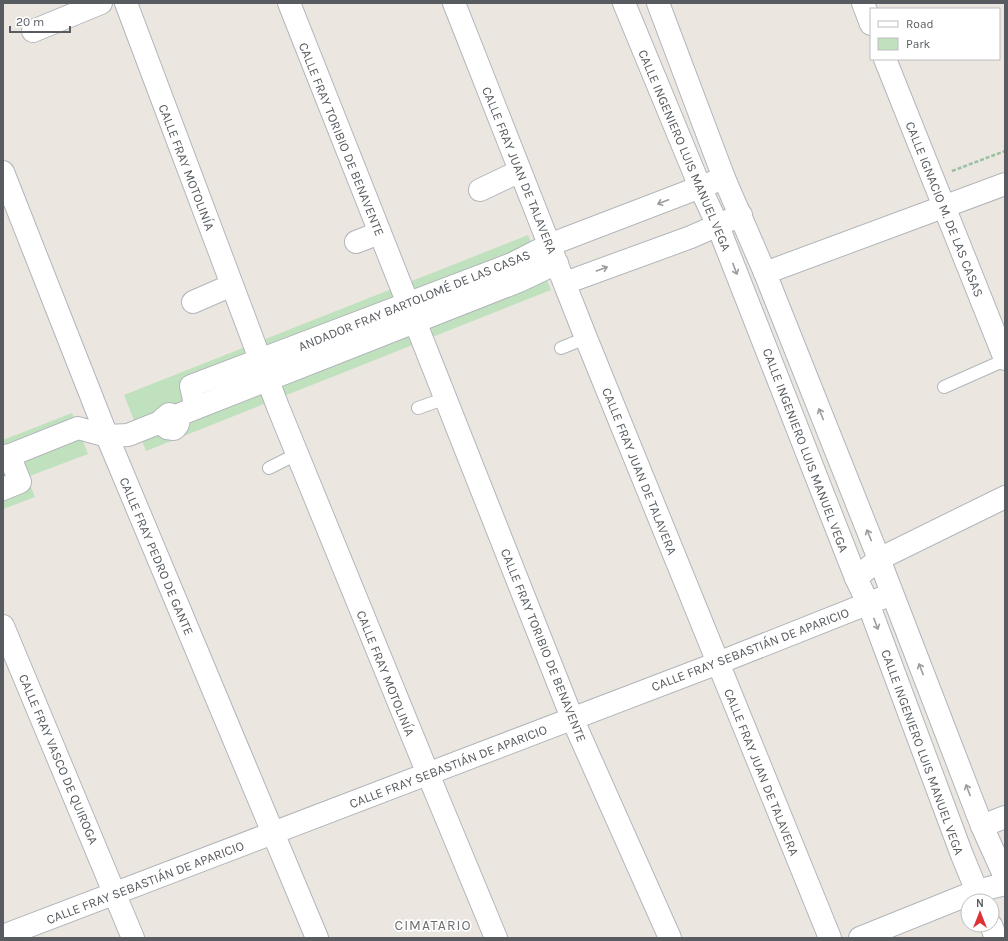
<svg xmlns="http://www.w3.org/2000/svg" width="1008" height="941" font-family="Karla,sans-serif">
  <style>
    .green { fill: #c0e1bd }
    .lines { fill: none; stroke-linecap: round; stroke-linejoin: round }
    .lane-casing { stroke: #b2b6ba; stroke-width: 14 }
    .street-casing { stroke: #b2b6ba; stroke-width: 24 }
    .secondary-casing { stroke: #b1b5ba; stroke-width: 24 }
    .path { stroke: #97c1a0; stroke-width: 2.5; stroke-dasharray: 4 2; stroke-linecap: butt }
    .lane { stroke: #fff; stroke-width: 12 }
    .street { stroke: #fff; stroke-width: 22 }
    .secondary { stroke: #fff; stroke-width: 22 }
    .oneway { stroke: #9b9da0 }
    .labels { text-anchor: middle; stroke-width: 3.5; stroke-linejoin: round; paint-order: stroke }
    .street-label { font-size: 13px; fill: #585c60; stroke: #fff }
    .neighbourhood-label { font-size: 14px; letter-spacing: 1px; fill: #6a6e72; stroke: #fff }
  </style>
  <rect width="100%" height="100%" fill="#ebe7e0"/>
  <!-- green -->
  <path class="green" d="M 528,235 L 551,290 L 146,451 L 124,395 Z
    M 72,413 L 88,454 L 27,477 L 35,497 L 3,509 L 3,440 Z"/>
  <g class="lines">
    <defs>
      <path id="lane" d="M 561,348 L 586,338
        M 944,387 L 1005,360
        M 418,408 L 446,398
        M 269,468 L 297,454"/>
      <path id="street" d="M 126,3 L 278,407 L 428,774 L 496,938
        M 289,3 L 572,718 L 670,938
        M 454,3 L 586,338 L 830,938
        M 863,3 L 871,24
        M 33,31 L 101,3
        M 885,59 L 1005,359
        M 480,190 L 520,171
        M 356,242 L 379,233
        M 765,273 L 1005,184
        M 565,283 L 691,237 L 741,215
        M 193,302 L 232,285
        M 196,408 L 191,386 L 512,264 L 549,245 L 724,178
        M 176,416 C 180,420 179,425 174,429 L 167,428 L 163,424 L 163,419 L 169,414 L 176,416 L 196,408 L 519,281 L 557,263
        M 3,458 L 78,428 L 107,436 L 128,435 L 163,421
        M 3,489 L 20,482 L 9,455
        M 856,578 L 879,559 L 1005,497
        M 3,626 L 133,938
        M 982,826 L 1005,817
        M 3,936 L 718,663 L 892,594
        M 860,938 L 977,891 L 1005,884"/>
      <path id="secondary" d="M 624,3 L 700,187 L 718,226 L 856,578 L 868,603 L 962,855 L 981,901
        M 658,3 L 724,178 L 765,273 L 879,559 L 982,826 L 1005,877
        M 3,172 L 107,436 L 317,938
        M 991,925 L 996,938"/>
    </defs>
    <!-- lane casing -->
    <use href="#lane" class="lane-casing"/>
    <!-- street casing -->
    <use href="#street" class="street-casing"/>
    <!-- secondary casing -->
    <use href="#secondary" class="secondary-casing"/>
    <!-- path -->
    <path class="path" d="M 952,171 L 1005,151"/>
    <!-- lane -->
    <use href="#lane" class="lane"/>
    <!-- street -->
    <use href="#street" class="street"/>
    <!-- secondary -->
    <use href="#secondary" class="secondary"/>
  </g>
  <!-- one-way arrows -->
  <defs><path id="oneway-shaft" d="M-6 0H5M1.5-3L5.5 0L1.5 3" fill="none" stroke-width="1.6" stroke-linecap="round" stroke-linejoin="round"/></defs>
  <g class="oneway">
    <use href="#oneway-shaft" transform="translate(663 202) rotate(159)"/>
    <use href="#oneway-shaft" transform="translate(602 269) rotate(-20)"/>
    <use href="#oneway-shaft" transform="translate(735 269) rotate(69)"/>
    <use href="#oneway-shaft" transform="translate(821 414) rotate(-112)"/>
    <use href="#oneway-shaft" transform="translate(869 535) rotate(-112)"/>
    <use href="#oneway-shaft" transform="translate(876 624) rotate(69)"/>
    <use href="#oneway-shaft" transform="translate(921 669) rotate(-111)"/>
    <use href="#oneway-shaft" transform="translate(968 790) rotate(-111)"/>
  </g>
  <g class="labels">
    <!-- street labels -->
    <g class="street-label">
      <text transform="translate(342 139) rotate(68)" y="5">CALLE FRAY TORIBIO DE BENAVENTE</text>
      <text transform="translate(685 150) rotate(67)" y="5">CALLE INGENIERO LUIS MANUEL VEGA</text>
      <text transform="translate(187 167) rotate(69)" y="5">CALLE FRAY MOTOLINÍA</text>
      <text transform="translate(520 170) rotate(68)" y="5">CALLE FRAY JUAN DE TALAVERA</text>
      <text transform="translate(945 209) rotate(68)" y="5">CALLE IGNACIO M. DE LAS CASAS</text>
      <text transform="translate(414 300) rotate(-22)" y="5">ANDADOR FRAY BARTOLOMÉ DE LAS CASAS</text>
      <text transform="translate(806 450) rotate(69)" y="5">CALLE INGENIERO LUIS MANUEL VEGA</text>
      <text transform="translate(640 471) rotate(68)" y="5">CALLE FRAY JUAN DE TALAVERA</text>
      <text transform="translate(157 556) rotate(67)" y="5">CALLE FRAY PEDRO DE GANTE</text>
      <text transform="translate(544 645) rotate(68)" y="5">CALLE FRAY TORIBIO DE BENAVENTE</text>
      <text transform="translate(750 649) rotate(-21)" y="5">CALLE FRAY SEBASTIÁN DE APARICIO</text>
      <text transform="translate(386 673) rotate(68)" y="5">CALLE FRAY MOTOLINÍA</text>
      <text transform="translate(923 752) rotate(70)" y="5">CALLE INGENIERO LUIS MANUEL VEGA</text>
      <text transform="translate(59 759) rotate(67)" y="5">CALLE FRAY VASCO DE QUIROGA</text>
      <text transform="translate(448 766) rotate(-21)" y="5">CALLE FRAY SEBASTIÁN DE APARICIO</text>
      <text transform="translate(762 772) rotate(68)" y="5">CALLE FRAY JUAN DE TALAVERA</text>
      <text transform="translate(145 882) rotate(-21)" y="5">CALLE FRAY SEBASTIÁN DE APARICIO</text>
    </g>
    <!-- neighbourhood labels -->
    <g class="neighbourhood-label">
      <text x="433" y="930">CIMATARIO</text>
    </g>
  </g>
  <!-- border -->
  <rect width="1008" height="941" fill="none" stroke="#585c60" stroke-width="8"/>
  <!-- legend -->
  <rect x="870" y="8" width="130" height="52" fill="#ffffff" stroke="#bcbebf"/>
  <rect x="878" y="21" width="20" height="6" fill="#ffffff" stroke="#bcbebf"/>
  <text x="906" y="28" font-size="12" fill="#585c60">Road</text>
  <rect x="878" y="38" width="20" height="12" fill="#c0e1bd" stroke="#bcbebf"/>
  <text x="906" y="48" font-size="12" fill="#585c60">Park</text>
  <!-- north arrow -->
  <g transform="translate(980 913)"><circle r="19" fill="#ffffff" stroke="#bcbebf"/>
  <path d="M0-3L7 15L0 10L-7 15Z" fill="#de3334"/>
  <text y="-6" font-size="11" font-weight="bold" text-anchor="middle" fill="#585c60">N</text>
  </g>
  <!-- scale -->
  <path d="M10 26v6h60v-6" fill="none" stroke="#585c60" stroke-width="2"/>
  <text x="16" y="26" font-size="12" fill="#585c60" stroke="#ffffff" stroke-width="3" paint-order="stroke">20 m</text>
</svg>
